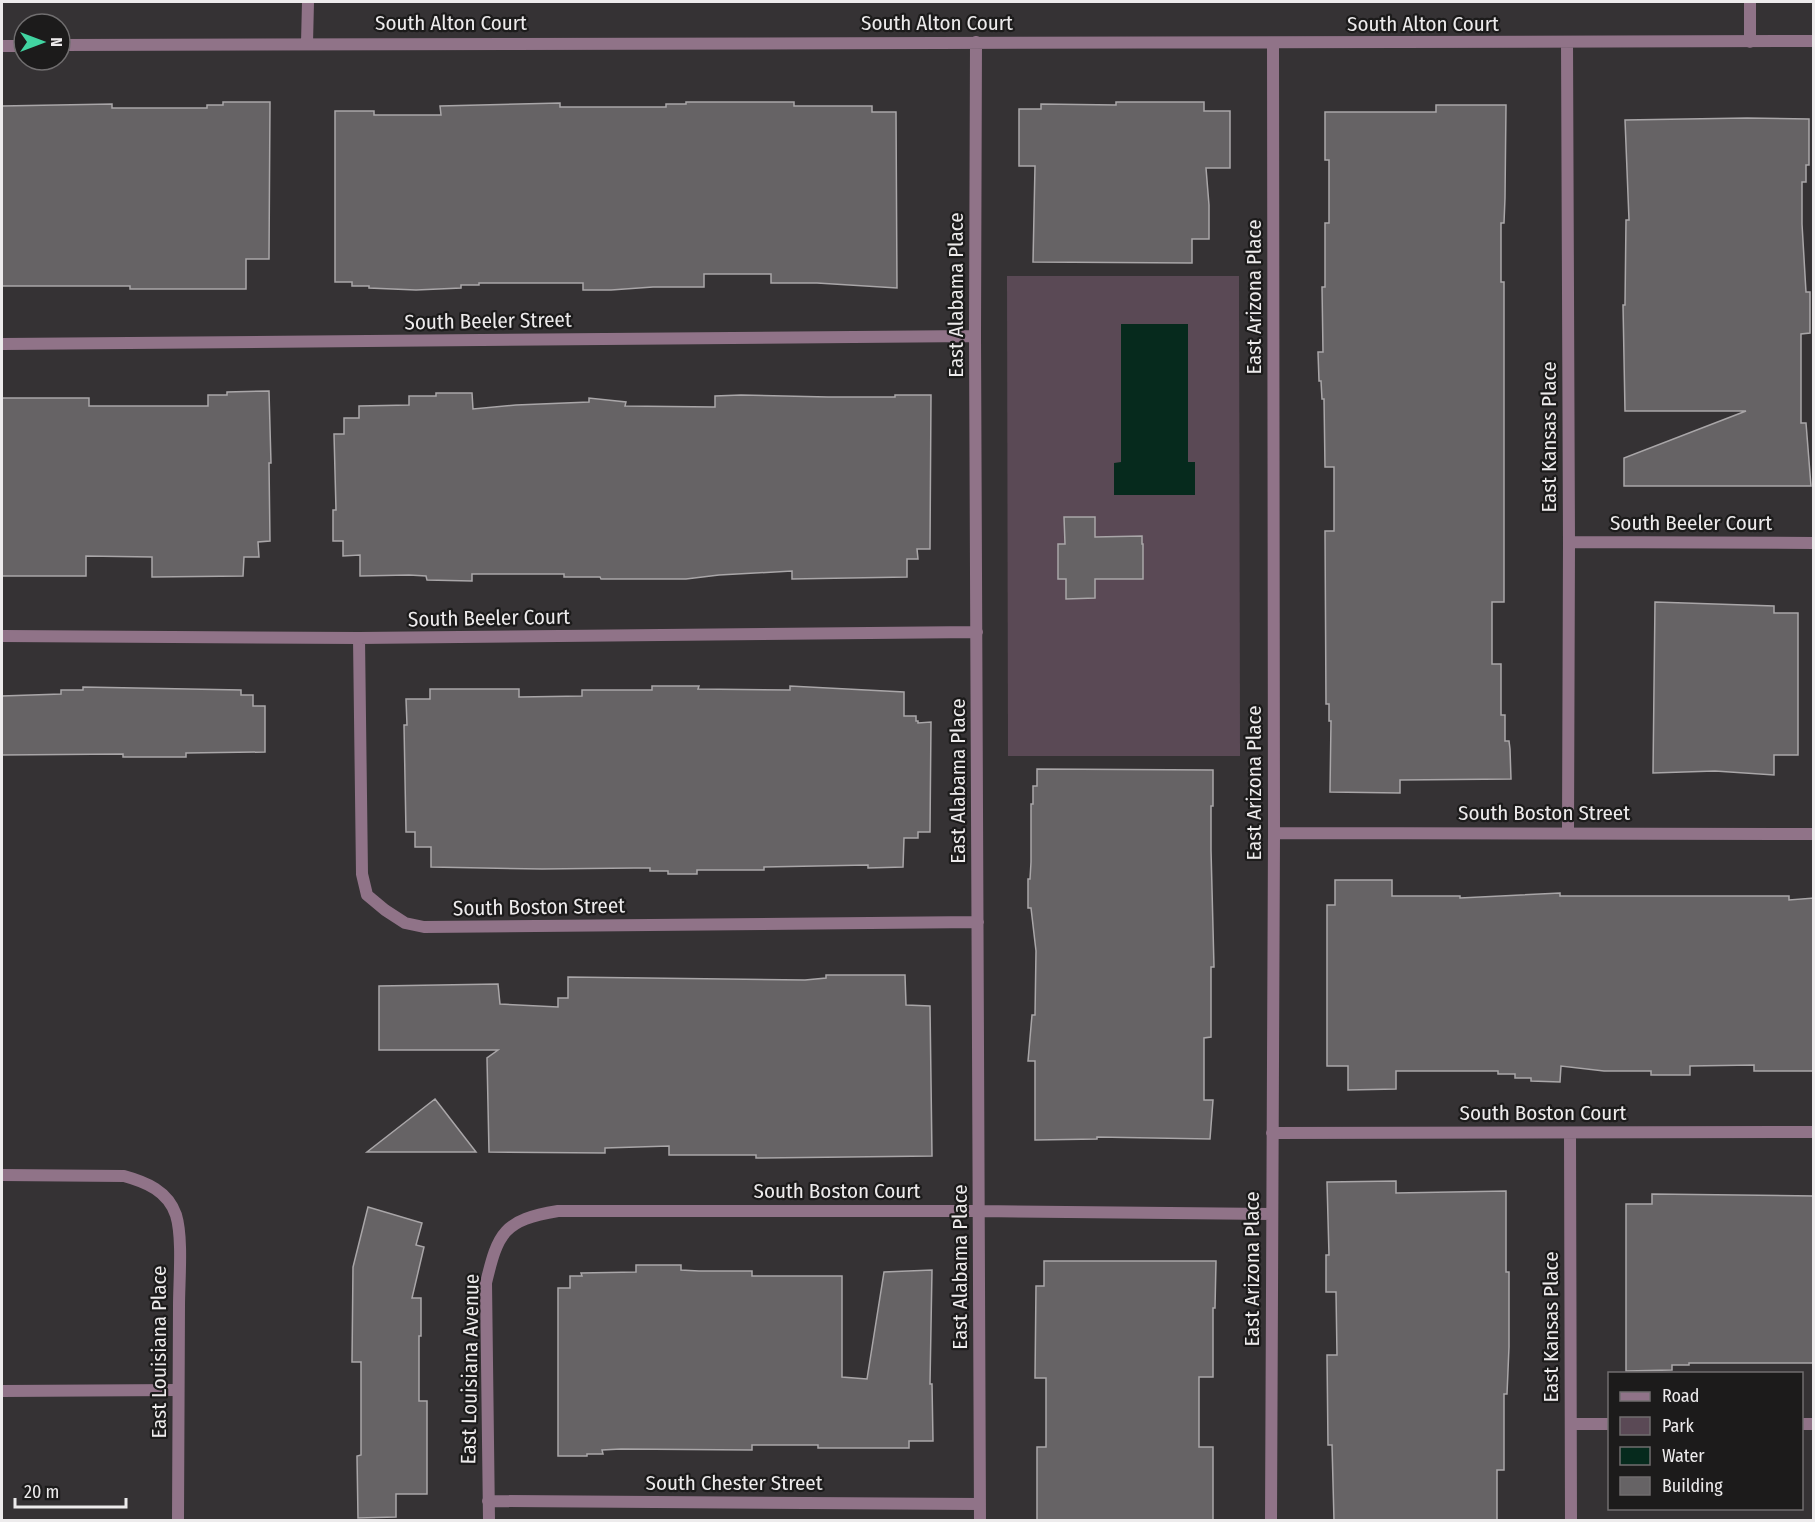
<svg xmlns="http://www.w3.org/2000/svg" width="1815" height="1522" font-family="'Fira Sans Condensed',sans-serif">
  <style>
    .green { fill: #5a4955 }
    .water { fill: #062a1d }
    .building { fill: #666365; stroke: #a9a6a8; stroke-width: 1.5 }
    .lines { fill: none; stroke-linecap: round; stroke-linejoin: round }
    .lane { stroke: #907388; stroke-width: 12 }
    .street { stroke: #907388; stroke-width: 12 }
    .labels { text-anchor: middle; stroke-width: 4.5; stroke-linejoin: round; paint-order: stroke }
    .street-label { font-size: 21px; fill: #edebec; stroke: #1c1b1b }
  </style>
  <rect width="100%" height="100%" fill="#353234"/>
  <!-- green -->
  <path class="green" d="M 1007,276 L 1239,276 L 1240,756 L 1008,756 Z"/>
  <!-- water -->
  <path class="water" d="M 1121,324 L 1188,324 L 1188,462 L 1195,462 L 1195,495 L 1114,495 L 1114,463 L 1121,462 Z"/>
  <!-- building -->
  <path class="building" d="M 223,102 L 270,102 L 269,259 L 246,259 L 246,289 L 130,289 L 130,286 L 2,286 L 2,106 L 112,104 L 112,108 L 207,108 L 207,105 L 223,105 Z
    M 686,102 L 794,102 L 794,106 L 872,106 L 872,112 L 896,112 L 897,288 L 817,283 L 771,283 L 771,274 L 704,274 L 704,287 L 653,287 L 611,290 L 583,290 L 583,283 L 479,283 L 479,285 L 461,285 L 461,288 L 416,290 L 369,288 L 369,286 L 352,286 L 352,282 L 335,282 L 335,111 L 374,111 L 374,115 L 441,115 L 440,106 L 560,103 L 560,107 L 666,107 L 666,104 L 686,104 Z
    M 1116,102 L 1204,102 L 1204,111 L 1230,111 L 1230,168 L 1206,168 L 1209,205 L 1209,239 L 1192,239 L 1192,263 L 1033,262 L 1035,166 L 1019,166 L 1019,109 L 1041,109 L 1041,104 L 1116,105 Z
    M 1436,105 L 1506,105 L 1505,198 L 1504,223 L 1501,223 L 1501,282 L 1504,282 L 1504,602 L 1492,602 L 1492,664 L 1501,664 L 1501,715 L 1505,715 L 1505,741 L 1509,741 L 1510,749 L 1511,779 L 1400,780 L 1400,793 L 1330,792 L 1331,721 L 1329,721 L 1329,704 L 1326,704 L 1325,531 L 1334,531 L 1334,467 L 1325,467 L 1324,399 L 1322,399 L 1321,381 L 1319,381 L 1318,352 L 1323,352 L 1322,287 L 1325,287 L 1325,223 L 1329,223 L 1329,160 L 1325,160 L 1325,112 L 1436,112 Z
    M 1747,118 L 1809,119 L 1809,165 L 1806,165 L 1806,182 L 1802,182 L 1802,224 L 1806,292 L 1810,292 L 1810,333 L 1801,334 L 1801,423 L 1806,423 L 1811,486 L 1624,486 L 1624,458 L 1746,411 L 1625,411 L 1623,305 L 1625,305 L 1626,220 L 1629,220 L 1625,120 Z
    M 269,391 L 271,463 L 269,463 L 270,541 L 258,542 L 259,557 L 244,557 L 243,576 L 152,577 L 152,557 L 86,556 L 86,576 L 2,576 L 2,398 L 89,398 L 89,406 L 208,406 L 208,395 L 227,395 L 227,392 Z
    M 436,393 L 472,393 L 473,409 L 516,405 L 589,402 L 589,398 L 626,402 L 625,406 L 715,407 L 715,396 L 741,395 L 828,397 L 895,397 L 895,395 L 931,395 L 930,549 L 917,549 L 918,559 L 907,559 L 907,577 L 792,579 L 792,571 L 719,575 L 686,579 L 601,579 L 600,577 L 564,577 L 564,574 L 472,574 L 472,581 L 427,580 L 426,576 L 409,575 L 360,576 L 360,555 L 343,556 L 343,541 L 333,541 L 333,510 L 336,510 L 334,434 L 344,434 L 344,418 L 359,418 L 359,406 L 409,405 L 409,396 L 436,396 Z
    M 1064,517 L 1095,517 L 1095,537 L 1142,536 L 1142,544 L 1143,544 L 1143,579 L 1095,579 L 1095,598 L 1066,599 L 1066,579 L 1058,579 L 1058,544 L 1065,544 Z
    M 1655,602 L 1774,606 L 1774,613 L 1798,613 L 1798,755 L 1774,755 L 1774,775 L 1715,771 L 1653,773 Z
    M 652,686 L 699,686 L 698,689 L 790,690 L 790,686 L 904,692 L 904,716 L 916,716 L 916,721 L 918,721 L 918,723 L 931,722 L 930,832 L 918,832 L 918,838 L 904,838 L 903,867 L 868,868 L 868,865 L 764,867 L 764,870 L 697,870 L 697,874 L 668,874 L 668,871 L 650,871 L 650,868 L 634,868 L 542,869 L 431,867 L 431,847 L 415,847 L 415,832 L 406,832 L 404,725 L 407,725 L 406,699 L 430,699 L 430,689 L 519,689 L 519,697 L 582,696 L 582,690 L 652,690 Z
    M 83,687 L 241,690 L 241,695 L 253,695 L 253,706 L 265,706 L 265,752 L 186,753 L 186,757 L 123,757 L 123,754 L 2,755 L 2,696 L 61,694 L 61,690 L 83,690 Z
    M 1037,769 L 1213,770 L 1213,806 L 1211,806 L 1211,850 L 1214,967 L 1211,967 L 1211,1037 L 1204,1038 L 1204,1100 L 1213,1100 L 1210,1139 L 1097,1137 L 1097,1139 L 1035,1140 L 1035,1061 L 1028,1061 L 1032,1015 L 1035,1015 L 1036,951 L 1031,908 L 1028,908 L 1028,879 L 1030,879 L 1031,862 L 1031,804 L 1033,804 L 1033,786 L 1037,786 Z
    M 1335,880 L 1392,880 L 1392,896 L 1460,896 L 1460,898 L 1560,893 L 1560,896 L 1789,896 L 1789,900 L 1814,898 L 1814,1071 L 1754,1071 L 1754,1065 L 1690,1066 L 1690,1075 L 1651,1075 L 1651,1071 L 1604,1071 L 1561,1066 L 1560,1082 L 1531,1081 L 1531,1078 L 1515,1078 L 1515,1074 L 1498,1074 L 1498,1071 L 1396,1071 L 1396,1089 L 1348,1090 L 1348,1066 L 1327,1066 L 1327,905 L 1335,905 Z
    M 826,975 L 905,975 L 906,1005 L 930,1006 L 932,1156 L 756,1158 L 756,1155 L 669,1155 L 669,1146 L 605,1148 L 605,1153 L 489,1152 L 487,1058 L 498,1050 L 379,1050 L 379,986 L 498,984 L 500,1004 L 558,1007 L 558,998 L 568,998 L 568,977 L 805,980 L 826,978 Z
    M 435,1099 L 476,1152 L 367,1152 Z
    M 1396,1181 L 1396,1193 L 1506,1191 L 1506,1272 L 1509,1272 L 1509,1347 L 1507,1394 L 1504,1394 L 1504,1470 L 1497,1470 L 1497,1521 L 1334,1521 L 1332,1445 L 1328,1445 L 1327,1355 L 1337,1355 L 1336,1292 L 1326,1292 L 1326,1255 L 1329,1255 L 1327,1182 Z
    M 1652,1194 L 1814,1196 L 1814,1363 L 1689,1363 L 1689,1365 L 1672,1365 L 1672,1370 L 1626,1371 L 1626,1204 L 1652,1204 Z
    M 368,1207 L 422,1223 L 416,1245 L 424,1247 L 412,1298 L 421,1298 L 421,1336 L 419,1336 L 419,1401 L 427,1401 L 427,1494 L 396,1494 L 396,1517 L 358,1518 L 357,1456 L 361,1455 L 361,1362 L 352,1362 L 353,1267 Z
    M 1044,1261 L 1216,1261 L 1215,1308 L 1213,1308 L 1213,1377 L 1199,1377 L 1199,1447 L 1213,1447 L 1213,1521 L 1037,1521 L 1037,1447 L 1046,1447 L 1046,1378 L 1035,1378 L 1036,1286 L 1044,1286 Z
    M 636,1265 L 681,1265 L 681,1270 L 699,1271 L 752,1271 L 752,1276 L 842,1276 L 842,1377 L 867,1379 L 884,1272 L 932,1270 L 930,1384 L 932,1384 L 933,1441 L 909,1441 L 909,1448 L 818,1448 L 818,1445 L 752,1445 L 752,1450 L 621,1449 L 602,1450 L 603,1454 L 587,1454 L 587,1456 L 558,1456 L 558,1288 L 570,1288 L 570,1276 L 582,1276 L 581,1273 L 636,1272 Z"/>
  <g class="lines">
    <!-- lane -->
    <path class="lane" d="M 2,1391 L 178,1390"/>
    <!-- street -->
    <path class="street" d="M 976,42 L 975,336 L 980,1520
      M 1750,42 L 1750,2
      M 307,43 L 308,2
      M 1567,43 L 1569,542 L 1568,832
      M 60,45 C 645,40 1229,46 1814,41
      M 2,46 L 24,46
      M 2,344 L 975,336
      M 1569,542 L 1814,543
      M 2,636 L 359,638 L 977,632
      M 359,638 L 362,874 L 367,895 L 385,910 L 405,923 L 424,927 L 978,922
      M 1274,833 L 1814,834
      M 1272,1133 L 1814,1132
      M 1570,1133 L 1571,1520
      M 2,1175 L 124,1176 C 146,1182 168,1191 176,1215 C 183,1238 179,1281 179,1306 C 178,1378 178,1449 178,1520
      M 1571,1424 L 1610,1424
      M 1802,1424 L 1814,1424
      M 488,1501 L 980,1504
      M 489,1520 L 486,1283 C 498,1232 504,1220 558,1211 L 979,1211 L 1272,1214
      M 1271,1520 L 1274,833 L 1273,45"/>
  </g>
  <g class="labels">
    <!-- street labels -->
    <g class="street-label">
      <text x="451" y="30">South Alton Court</text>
      <text x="937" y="30">South Alton Court</text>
      <text x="1423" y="31">South Alton Court</text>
      <text transform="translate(956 295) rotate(-90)" y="7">East Alabama Place</text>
      <text transform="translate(1254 297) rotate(-90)" y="7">East Arizona Place</text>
      <text transform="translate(488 321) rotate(-1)" y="7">South Beeler Street</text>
      <text transform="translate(1549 437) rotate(-90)" y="7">East Kansas Place</text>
      <text x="1691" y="530">South Beeler Court</text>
      <text transform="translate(489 618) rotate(-1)" y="7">South Beeler Court</text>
      <text transform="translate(958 781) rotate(-90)" y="7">East Alabama Place</text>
      <text transform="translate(1254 783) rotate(-90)" y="7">East Arizona Place</text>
      <text x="1544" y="820">South Boston Street</text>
      <text transform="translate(539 907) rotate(-1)" y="7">South Boston Street</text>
      <text x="1543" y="1120">South Boston Court</text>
      <text x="837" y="1198">South Boston Court</text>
      <text transform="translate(960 1267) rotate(-90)" y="7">East Alabama Place</text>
      <text transform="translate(1252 1269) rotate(-90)" y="7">East Arizona Place</text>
      <text transform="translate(1551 1327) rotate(-90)" y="7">East Kansas Place</text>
      <text transform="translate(159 1352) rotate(-90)" y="7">East Louisiana Place</text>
      <text transform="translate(470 1369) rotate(-89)" y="7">East Louisiana Avenue</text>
      <text x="734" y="1490">South Chester Street</text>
    </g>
  </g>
  <!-- border -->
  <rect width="1815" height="1522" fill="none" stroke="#edebec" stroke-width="6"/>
  <!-- legend -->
  <rect x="1608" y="1372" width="195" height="138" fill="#1c1b1b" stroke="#706e6f" stroke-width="1.5"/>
  <rect x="1620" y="1392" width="30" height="9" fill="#907388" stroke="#706e6f" stroke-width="1.5"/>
  <text x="1662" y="1402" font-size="18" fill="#edebec">Road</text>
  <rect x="1620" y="1417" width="30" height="18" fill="#5a4955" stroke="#706e6f" stroke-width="1.5"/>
  <text x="1662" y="1432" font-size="18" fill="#edebec">Park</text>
  <rect x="1620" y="1447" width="30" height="18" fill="#062a1d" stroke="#706e6f" stroke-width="1.5"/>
  <text x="1662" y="1462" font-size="18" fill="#edebec">Water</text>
  <rect x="1620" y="1477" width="30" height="18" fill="#666365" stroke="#706e6f" stroke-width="1.5"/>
  <text x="1662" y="1492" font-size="18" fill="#edebec">Building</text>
  <!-- north arrow -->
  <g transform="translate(42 42) rotate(90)"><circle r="28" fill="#1c1b1b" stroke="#706e6f" stroke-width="1.5"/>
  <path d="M0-4.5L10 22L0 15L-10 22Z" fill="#41d4a1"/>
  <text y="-9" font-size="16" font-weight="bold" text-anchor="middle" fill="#edebec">N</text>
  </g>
  <!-- scale -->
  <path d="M15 1498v9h111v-9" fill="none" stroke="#edebec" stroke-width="3"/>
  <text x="24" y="1498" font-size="18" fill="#edebec" stroke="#1c1b1b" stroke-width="4.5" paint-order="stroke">20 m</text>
</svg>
